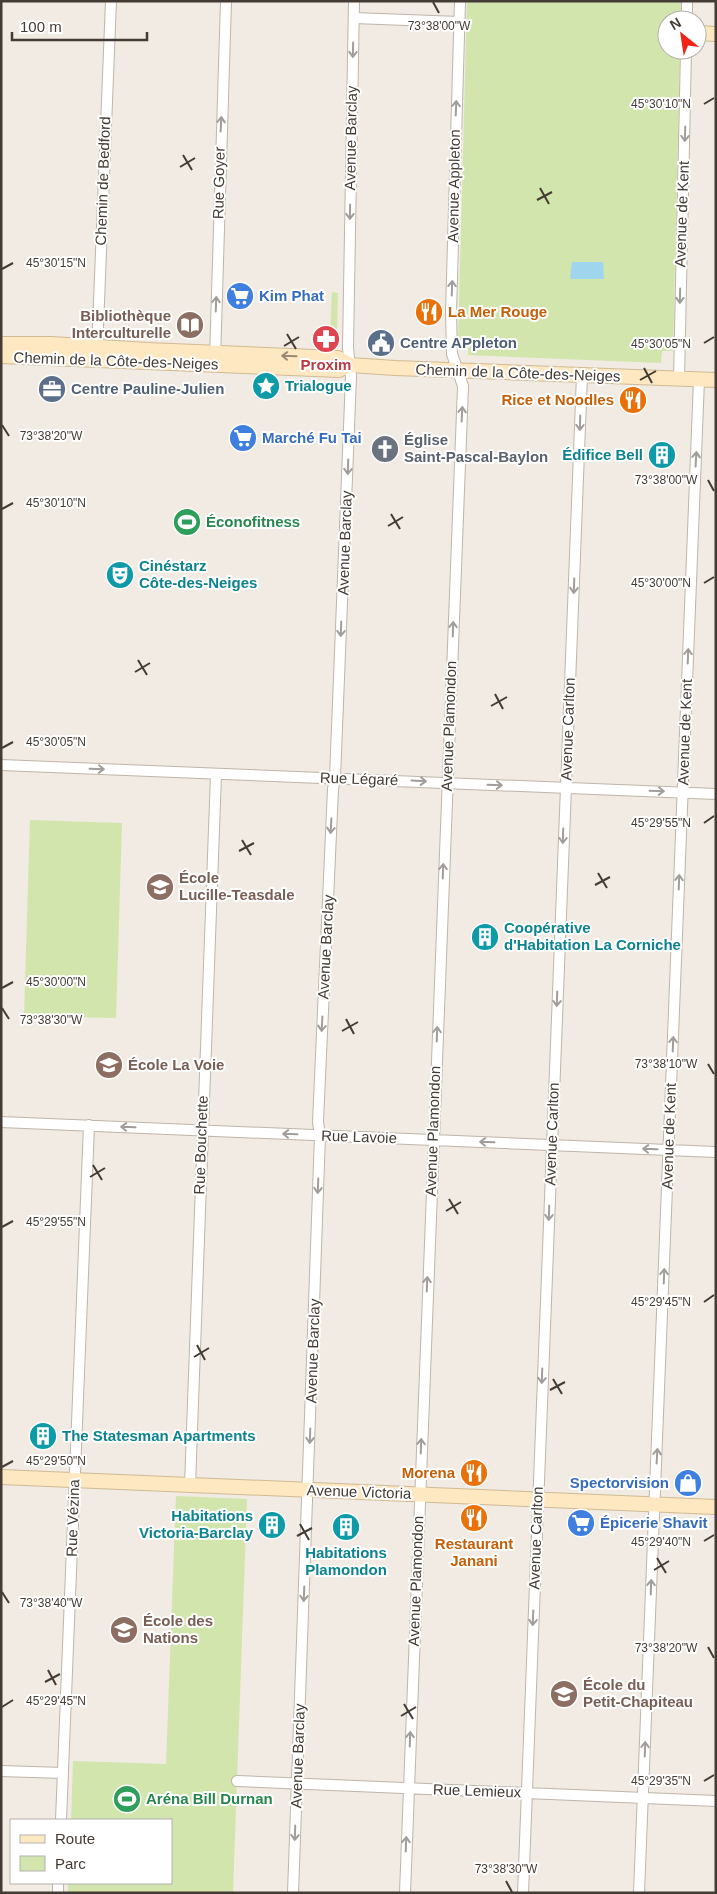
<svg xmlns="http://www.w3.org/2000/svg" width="717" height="1894" font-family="Helvetica,sans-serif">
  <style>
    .green { fill: #d1e5ad }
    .water { fill: #a0d6ed }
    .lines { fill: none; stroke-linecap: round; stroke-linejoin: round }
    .street-casing { stroke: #bfb5a9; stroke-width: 12 }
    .secondary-casing { stroke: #d0ba94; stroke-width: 16 }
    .street { stroke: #fff; stroke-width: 10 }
    .secondary { stroke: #fde8c2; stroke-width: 14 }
    .oneway { stroke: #a19d9a }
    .oneway2 { stroke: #978974 }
    .ticks { fill: none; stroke: #433b34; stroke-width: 2 }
    .labels { text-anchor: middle; stroke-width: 4; stroke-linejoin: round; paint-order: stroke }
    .street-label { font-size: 15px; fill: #433b34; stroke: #fff }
    .shop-label { font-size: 15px; font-weight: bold; fill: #366cbe; stroke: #fff; text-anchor: start }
    .food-label { font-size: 15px; font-weight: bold; fill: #c56008; stroke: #fff; text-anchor: end }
    .education-label { font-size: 15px; font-weight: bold; fill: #785e54; stroke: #fff; text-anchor: start }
    .service-label { font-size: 15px; font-weight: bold; fill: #4e5e75; stroke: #fff; text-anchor: start }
    .health-label { font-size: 15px; font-weight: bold; fill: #be3a42; stroke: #fff }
    .culture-label { font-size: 15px; font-weight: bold; fill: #0d838f; stroke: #fff; text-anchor: start }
    .worship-label { font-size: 15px; font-weight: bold; fill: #5b616d; stroke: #fff; text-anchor: start }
    .leisure-label { font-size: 15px; font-weight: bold; fill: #27864d; stroke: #fff; text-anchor: start }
    .ticks-label { font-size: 12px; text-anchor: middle; fill: #433b34; stroke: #fff; stroke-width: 4; stroke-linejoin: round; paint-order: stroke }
  </style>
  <rect width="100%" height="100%" fill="#f1ebe3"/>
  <!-- green -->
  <path class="green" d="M 467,1 L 681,1 L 681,20 L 667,20 L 667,50 L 680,50 L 673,351 L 662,351 L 661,363 L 468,355 L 469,342 L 458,342 Z
    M 332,292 L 338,293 L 337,333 L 330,333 Z
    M 30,820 L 122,823 L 116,1018 L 24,1016 Z
    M 176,1496 L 247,1499 L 233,1893 L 68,1893 L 68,1883 L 171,1883 L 171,1820 L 71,1820 L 73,1761 L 166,1764 Z"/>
  <!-- water -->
  <path class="water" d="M 572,262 L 603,262 L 604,279 L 571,279 L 570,277 Z"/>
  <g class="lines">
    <defs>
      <path id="street" d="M 354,18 L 459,22
        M 687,20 L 687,1
        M 97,352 L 111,1
        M 215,359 L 226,1
        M 679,379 L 686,50
        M 1,765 L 716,794
        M 1,1122 L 716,1152
        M 190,1485 L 216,774
        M 1,1771 L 63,1773
        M 237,1781 L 716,1801
        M 61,1820 L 89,1125
        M 58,1893 L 58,1883
        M 293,1893 L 320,1135 L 318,1122 L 333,789 L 335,778 L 351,377 L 348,348 L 354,1
        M 405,1893 L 463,386 L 452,354 L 451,312 L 460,1
        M 523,1893 L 582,375
        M 639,1893 L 699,380"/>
      <path id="secondary" d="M 697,33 L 716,34
        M 1,344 L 51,344 L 148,350 L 338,358 L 350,365 L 395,368 L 716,380
        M 1,356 L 339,370 L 350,365
        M 1,1477 L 716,1507"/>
    </defs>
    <!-- street casing -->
    <use href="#street" class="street-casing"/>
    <!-- secondary casing -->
    <use href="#secondary" class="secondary-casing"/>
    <!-- street -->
    <use href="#street" class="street"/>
    <!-- secondary -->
    <use href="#secondary" class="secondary"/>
  </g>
  <!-- one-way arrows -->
  <defs><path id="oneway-shaft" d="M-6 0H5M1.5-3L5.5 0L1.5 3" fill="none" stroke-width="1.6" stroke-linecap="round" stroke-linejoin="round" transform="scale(1.25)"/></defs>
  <g class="oneway">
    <use href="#oneway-shaft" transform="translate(353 50) rotate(91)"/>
    <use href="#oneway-shaft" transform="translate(456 108) rotate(-88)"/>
    <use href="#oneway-shaft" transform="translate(221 124) rotate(-87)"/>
    <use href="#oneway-shaft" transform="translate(685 134) rotate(92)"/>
    <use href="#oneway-shaft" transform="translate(350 212) rotate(91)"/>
    <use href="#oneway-shaft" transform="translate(452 288) rotate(-88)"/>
    <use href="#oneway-shaft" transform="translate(680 296) rotate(91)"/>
    <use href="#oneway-shaft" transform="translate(216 304) rotate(-88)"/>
    <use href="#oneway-shaft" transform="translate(462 414) rotate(-87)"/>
    <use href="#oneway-shaft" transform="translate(580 423) rotate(92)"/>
    <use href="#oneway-shaft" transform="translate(696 459) rotate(-87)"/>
    <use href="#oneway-shaft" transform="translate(348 467) rotate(92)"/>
    <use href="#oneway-shaft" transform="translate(574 586) rotate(92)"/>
    <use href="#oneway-shaft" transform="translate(341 629) rotate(92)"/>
    <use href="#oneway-shaft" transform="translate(453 629) rotate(-88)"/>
    <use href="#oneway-shaft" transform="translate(688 656) rotate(-88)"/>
    <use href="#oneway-shaft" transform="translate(97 769) rotate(2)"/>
    <use href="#oneway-shaft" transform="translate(419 781) rotate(3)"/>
    <use href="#oneway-shaft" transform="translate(495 785) rotate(2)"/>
    <use href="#oneway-shaft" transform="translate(657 791) rotate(2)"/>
    <use href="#oneway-shaft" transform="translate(331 826) rotate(93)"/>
    <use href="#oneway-shaft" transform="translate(563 836) rotate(92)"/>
    <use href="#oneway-shaft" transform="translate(443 871) rotate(-88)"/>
    <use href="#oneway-shaft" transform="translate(679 882) rotate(-88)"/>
    <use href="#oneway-shaft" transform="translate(557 999) rotate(92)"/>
    <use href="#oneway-shaft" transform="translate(322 1024) rotate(93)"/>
    <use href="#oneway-shaft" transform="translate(437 1034) rotate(-88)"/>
    <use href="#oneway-shaft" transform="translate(673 1044) rotate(-88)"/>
    <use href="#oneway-shaft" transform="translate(128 1127) rotate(-178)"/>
    <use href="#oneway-shaft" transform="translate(290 1134) rotate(-178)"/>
    <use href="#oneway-shaft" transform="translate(487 1142) rotate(-178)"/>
    <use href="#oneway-shaft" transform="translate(650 1149) rotate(-178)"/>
    <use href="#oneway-shaft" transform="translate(318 1186) rotate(92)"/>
    <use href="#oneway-shaft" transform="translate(549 1213) rotate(92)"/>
    <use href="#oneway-shaft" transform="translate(664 1276) rotate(-88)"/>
    <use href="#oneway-shaft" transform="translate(427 1284) rotate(-88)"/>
    <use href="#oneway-shaft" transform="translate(542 1376) rotate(92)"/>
    <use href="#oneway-shaft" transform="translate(310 1436) rotate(92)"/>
    <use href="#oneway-shaft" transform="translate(421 1446) rotate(-88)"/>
    <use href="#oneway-shaft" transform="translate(657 1456) rotate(-87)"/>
    <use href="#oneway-shaft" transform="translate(651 1587) rotate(-88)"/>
    <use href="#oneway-shaft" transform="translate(304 1594) rotate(92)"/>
    <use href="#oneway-shaft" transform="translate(533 1618) rotate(92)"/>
    <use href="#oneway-shaft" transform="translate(410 1739) rotate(-88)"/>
    <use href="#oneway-shaft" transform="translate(645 1749) rotate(-88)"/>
    <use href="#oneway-shaft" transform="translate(295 1833) rotate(92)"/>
    <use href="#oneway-shaft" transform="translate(406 1844) rotate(-88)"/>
  </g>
  <use class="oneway2" href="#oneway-shaft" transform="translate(289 356) rotate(-178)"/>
  <!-- ticks -->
  <path class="ticks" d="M 433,2 L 439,13M 704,104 L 714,98M 183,155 L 192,170M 180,167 L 195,158M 540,188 L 549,204M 537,200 L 552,192M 2,269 L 13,263M 287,334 L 296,349M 704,343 L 714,337M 284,346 L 299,337M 644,368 L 652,383M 640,380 L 656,371M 2,425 L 9,436M 708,480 L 714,491M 2,509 L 13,503M 391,514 L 400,529M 388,526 L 403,517M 704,583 L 714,577M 138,660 L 147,675M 135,672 L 150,663M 495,694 L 503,709M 491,706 L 507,697M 2,748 L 13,742M 704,823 L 714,816M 242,840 L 251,855M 239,851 L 254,843M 598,873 L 607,888M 595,885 L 610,877M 2,988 L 13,982M 2,1008 L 9,1019M 346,1019 L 354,1034M 342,1031 L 358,1022M 708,1064 L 714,1074M 93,1165 L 102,1180M 90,1177 L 105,1168M 449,1199 L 458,1214M 446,1211 L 461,1202M 2,1227 L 13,1221M 704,1302 L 714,1295M 197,1345 L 205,1360M 194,1357 L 209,1348M 553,1379 L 562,1394M 550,1390 L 565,1382M 2,1467 L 13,1461M 300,1524 L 309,1540M 297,1536 L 312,1528M 704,1541 L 714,1535M 657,1558 L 666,1573M 654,1570 L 669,1561M 2,1592 L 9,1603M 708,1647 L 714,1658M 48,1670 L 56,1685M 45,1682 L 60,1674M 404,1704 L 413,1719M 2,1707 L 13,1700M 401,1716 L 416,1707M 704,1781 L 714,1775M 506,1881 L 512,1892"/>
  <!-- icons -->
  <defs>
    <symbol id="supermarket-disc" viewBox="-11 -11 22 22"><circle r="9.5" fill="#3f7fe0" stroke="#fff"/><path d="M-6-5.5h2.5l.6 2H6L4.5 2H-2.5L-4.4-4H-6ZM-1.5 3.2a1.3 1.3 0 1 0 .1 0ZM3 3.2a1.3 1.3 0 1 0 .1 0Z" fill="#fff"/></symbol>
    <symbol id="restaurant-disc" viewBox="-11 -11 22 22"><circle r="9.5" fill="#e8710a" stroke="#fff"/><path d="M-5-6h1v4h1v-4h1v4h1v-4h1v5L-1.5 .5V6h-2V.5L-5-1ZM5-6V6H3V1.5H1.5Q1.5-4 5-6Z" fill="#fff"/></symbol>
    <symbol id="library-disc" viewBox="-11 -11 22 22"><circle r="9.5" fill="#8d6e63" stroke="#fff"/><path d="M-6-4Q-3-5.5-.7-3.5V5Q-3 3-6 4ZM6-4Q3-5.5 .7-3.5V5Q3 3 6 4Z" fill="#fff"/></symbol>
    <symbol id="pharmacy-disc" viewBox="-11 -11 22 22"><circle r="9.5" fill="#e0444e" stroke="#fff"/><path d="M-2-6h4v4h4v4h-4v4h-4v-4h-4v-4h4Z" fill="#fff"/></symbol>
    <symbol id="civic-disc" viewBox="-11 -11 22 22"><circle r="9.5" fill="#5c6f8a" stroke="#fff"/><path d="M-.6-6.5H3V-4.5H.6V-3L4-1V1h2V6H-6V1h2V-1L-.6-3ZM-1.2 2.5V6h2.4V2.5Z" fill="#fff"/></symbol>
    <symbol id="sight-disc" viewBox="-11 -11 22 22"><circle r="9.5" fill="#0f9aa8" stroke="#fff"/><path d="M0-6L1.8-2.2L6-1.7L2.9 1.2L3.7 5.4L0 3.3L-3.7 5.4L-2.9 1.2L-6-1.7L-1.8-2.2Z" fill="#fff"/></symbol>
    <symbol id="office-disc" viewBox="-11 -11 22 22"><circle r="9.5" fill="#5c6f8a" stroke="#fff"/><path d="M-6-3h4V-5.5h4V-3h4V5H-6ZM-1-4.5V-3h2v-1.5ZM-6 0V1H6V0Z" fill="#fff"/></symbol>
    <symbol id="church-disc" viewBox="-11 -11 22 22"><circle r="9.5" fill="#6b7280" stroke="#fff"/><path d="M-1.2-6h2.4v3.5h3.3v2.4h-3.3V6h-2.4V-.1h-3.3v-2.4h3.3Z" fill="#fff"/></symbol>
    <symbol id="building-disc" viewBox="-11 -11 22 22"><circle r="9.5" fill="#0f9aa8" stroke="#fff"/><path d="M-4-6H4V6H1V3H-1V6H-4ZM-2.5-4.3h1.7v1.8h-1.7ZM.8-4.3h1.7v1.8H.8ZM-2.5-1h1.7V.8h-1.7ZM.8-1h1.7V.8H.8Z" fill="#fff"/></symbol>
    <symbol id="stadium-disc" viewBox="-11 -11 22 22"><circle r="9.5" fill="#2e9e5b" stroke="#fff"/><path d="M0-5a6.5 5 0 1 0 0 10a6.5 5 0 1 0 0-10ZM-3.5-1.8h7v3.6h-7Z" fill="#fff"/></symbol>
    <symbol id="theatre-disc" viewBox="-11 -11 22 22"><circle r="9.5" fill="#0f9aa8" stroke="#fff"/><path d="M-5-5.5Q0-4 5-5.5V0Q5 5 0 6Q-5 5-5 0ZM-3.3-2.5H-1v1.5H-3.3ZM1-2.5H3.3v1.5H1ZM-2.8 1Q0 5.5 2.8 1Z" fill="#fff"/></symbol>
    <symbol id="school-disc" viewBox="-11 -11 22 22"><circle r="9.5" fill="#8d6e63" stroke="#fff"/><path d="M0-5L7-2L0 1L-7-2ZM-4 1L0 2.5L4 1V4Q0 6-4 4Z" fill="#fff"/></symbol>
    <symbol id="shop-disc" viewBox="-11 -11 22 22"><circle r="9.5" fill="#3f7fe0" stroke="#fff"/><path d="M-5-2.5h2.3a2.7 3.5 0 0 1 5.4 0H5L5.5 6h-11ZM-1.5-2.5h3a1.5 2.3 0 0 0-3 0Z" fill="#fff"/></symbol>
  </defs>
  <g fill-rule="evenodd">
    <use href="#supermarket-disc" x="224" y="280" width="32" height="32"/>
    <use href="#restaurant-disc" x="413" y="296" width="32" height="32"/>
    <use href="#library-disc" x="174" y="309" width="32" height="32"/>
    <use href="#pharmacy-disc" x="310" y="323" width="32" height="32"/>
    <use href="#civic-disc" x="365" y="327" width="32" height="32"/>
    <use href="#sight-disc" x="250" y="370" width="32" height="32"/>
    <use href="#office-disc" x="36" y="373" width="32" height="32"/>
    <use href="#restaurant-disc" x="617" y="384" width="32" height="32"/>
    <use href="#supermarket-disc" x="227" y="422" width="32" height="32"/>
    <use href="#church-disc" x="369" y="433" width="32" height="32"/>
    <use href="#building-disc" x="646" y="439" width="32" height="32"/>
    <use href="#stadium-disc" x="171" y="506" width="32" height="32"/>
    <use href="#theatre-disc" x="104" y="559" width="32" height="32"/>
    <use href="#school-disc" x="144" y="871" width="32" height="32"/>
    <use href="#building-disc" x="469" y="921" width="32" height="32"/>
    <use href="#school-disc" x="93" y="1049" width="32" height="32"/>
    <use href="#building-disc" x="27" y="1420" width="32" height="32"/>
    <use href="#restaurant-disc" x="458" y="1457" width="32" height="32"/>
    <use href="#shop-disc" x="672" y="1467" width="32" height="32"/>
    <use href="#restaurant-disc" x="458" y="1502" width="32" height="32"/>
    <use href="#supermarket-disc" x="565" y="1507" width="32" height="32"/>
    <use href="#building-disc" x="256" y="1509" width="32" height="32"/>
    <use href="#building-disc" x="330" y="1511" width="32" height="32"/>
    <use href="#school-disc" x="108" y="1614" width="32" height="32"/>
    <use href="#school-disc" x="548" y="1678" width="32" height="32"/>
    <use href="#stadium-disc" x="111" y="1783" width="32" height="32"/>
  </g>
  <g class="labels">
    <!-- street labels -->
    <g class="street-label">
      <text transform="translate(351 138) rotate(-89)" y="5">Avenue Barclay</text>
      <text transform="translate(103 181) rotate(-88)" y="5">Chemin de Bedford</text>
      <text transform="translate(219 183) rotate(-89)" y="5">Rue Goyer</text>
      <text transform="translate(454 186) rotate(-89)" y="5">Avenue Appleton</text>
      <text transform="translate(682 214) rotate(-88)" y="5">Avenue de Kent</text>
      <text transform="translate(116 361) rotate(2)" y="5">Chemin de la Côte-des-Neiges</text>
      <text transform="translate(518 373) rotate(2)" y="5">Chemin de la Côte-des-Neiges</text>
      <text transform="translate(345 543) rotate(-88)" y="5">Avenue Barclay</text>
      <text transform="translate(449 726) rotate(-88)" y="5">Avenue Plamondon</text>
      <text transform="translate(568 729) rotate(-88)" y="5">Avenue Carlton</text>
      <text transform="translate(685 732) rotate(-88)" y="5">Avenue de Kent</text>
      <text transform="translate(359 779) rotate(2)" y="5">Rue Légaré</text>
      <text transform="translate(326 947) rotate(-87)" y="5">Avenue Barclay</text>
      <text transform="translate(433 1131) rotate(-88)" y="5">Avenue Plamondon</text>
      <text transform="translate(552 1134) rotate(-88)" y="5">Avenue Carlton</text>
      <text transform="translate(669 1136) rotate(-88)" y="5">Avenue de Kent</text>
      <text transform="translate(359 1137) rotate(2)" y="5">Rue Lavoie</text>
      <text transform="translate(201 1145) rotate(-88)" y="5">Rue Bouchette</text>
      <text transform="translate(313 1351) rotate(-88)" y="5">Avenue Barclay</text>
      <text transform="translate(359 1492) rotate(2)" y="5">Avenue Victoria</text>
      <text transform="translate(73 1518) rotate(-88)" y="5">Rue Vézina</text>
      <text transform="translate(536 1538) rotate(-88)" y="5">Avenue Carlton</text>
      <text transform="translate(416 1581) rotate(-88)" y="5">Avenue Plamondon</text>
      <text transform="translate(298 1756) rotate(-88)" y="5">Avenue Barclay</text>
      <text transform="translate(477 1791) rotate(2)" y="5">Rue Lemieux</text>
    </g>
    <!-- shop labels -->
    <g class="shop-label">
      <text x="259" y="301">Kim Phat</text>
      <text x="262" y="443">Marché Fu Tai</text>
      <text x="669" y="1488" text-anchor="end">Spectorvision</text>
      <text x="600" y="1528">Épicerie Shavit</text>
    </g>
    <!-- food labels -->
    <g class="food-label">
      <text x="448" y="317" text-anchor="start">La Mer Rouge</text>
      <text x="614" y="405">Rice et Noodles</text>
      <text x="455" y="1478">Morena</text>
      <text x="474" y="1549" text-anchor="middle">Restaurant<tspan x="474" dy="17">Janani</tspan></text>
    </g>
    <!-- education labels -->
    <g class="education-label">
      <text x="171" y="321" text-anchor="end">Bibliothèque<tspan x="171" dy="17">Interculturelle</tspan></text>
      <text x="179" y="883">École<tspan x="179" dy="17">Lucille-Teasdale</tspan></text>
      <text x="128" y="1070">École La Voie</text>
      <text x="143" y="1626">École des<tspan x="143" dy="17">Nations</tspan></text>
      <text x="583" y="1690">École du<tspan x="583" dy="17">Petit-Chapiteau</tspan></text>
    </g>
    <!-- service labels -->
    <g class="service-label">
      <text x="400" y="348">Centre APpleton</text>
      <text x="71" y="394">Centre Pauline-Julien</text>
    </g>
    <!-- health labels -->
    <g class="health-label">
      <text x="326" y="370">Proxim</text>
    </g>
    <!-- culture labels -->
    <g class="culture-label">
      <text x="285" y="391">Trialogue</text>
      <text x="643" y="460" text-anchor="end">Édifice Bell</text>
      <text x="139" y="571">Cinéstarz<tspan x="139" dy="17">Côte-des-Neiges</tspan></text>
      <text x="504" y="933">Coopérative<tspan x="504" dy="17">d'Habitation La Corniche</tspan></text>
      <text x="62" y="1441">The Statesman Apartments</text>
      <text x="253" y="1521" text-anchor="end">Habitations<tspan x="253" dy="17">Victoria-Barclay</tspan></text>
      <text x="346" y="1558" text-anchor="middle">Habitations<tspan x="346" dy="17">Plamondon</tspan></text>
    </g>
    <!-- worship labels -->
    <g class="worship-label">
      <text x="404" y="445">Église<tspan x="404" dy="17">Saint-Pascal-Baylon</tspan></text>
    </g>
    <!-- leisure labels -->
    <g class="leisure-label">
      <text x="206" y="527">Éconofitness</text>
      <text x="146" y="1804">Aréna Bill Durnan</text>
    </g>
  </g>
  <g class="ticks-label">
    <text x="439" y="30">73°38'00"W</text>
    <text x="661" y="108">45°30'10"N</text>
    <text x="56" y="267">45°30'15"N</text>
    <text x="661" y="348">45°30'05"N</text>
    <text x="51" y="440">73°38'20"W</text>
    <text x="666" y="484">73°38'00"W</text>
    <text x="56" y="507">45°30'10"N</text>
    <text x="661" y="587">45°30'00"N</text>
    <text x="56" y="746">45°30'05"N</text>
    <text x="661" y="827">45°29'55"N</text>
    <text x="56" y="986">45°30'00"N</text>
    <text x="51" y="1024">73°38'30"W</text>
    <text x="666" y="1068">73°38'10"W</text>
    <text x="56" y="1226">45°29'55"N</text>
    <text x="661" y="1306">45°29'45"N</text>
    <text x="56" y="1465">45°29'50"N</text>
    <text x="661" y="1546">45°29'40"N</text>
    <text x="51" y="1607">73°38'40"W</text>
    <text x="666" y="1652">73°38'20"W</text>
    <text x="56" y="1705">45°29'45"N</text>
    <text x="661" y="1785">45°29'35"N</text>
    <text x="506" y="1873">73°38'30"W</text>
  </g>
  <!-- border -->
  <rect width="717" height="1894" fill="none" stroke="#433b34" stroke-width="5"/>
  <!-- legend -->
  <rect x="10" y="1819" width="162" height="65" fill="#ffffff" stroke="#b4b1ae"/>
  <rect x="20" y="1835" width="25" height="8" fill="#fde8c2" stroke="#b4b1ae"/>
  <text x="55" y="1844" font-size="15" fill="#433b34">Route</text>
  <rect x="20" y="1856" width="25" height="15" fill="#d1e5ad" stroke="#b4b1ae"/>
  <text x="55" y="1869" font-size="15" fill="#433b34">Parc</text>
  <!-- north arrow -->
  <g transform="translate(682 35) rotate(330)"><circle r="24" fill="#ffffff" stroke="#b4b1ae"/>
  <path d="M0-4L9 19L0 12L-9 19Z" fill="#f32218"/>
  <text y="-8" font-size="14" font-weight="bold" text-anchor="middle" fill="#433b34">N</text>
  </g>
  <!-- scale -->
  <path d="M12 32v8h135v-8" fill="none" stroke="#433b34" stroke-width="2.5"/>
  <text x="20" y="32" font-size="15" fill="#433b34" stroke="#ffffff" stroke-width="4" paint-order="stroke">100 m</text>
</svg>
